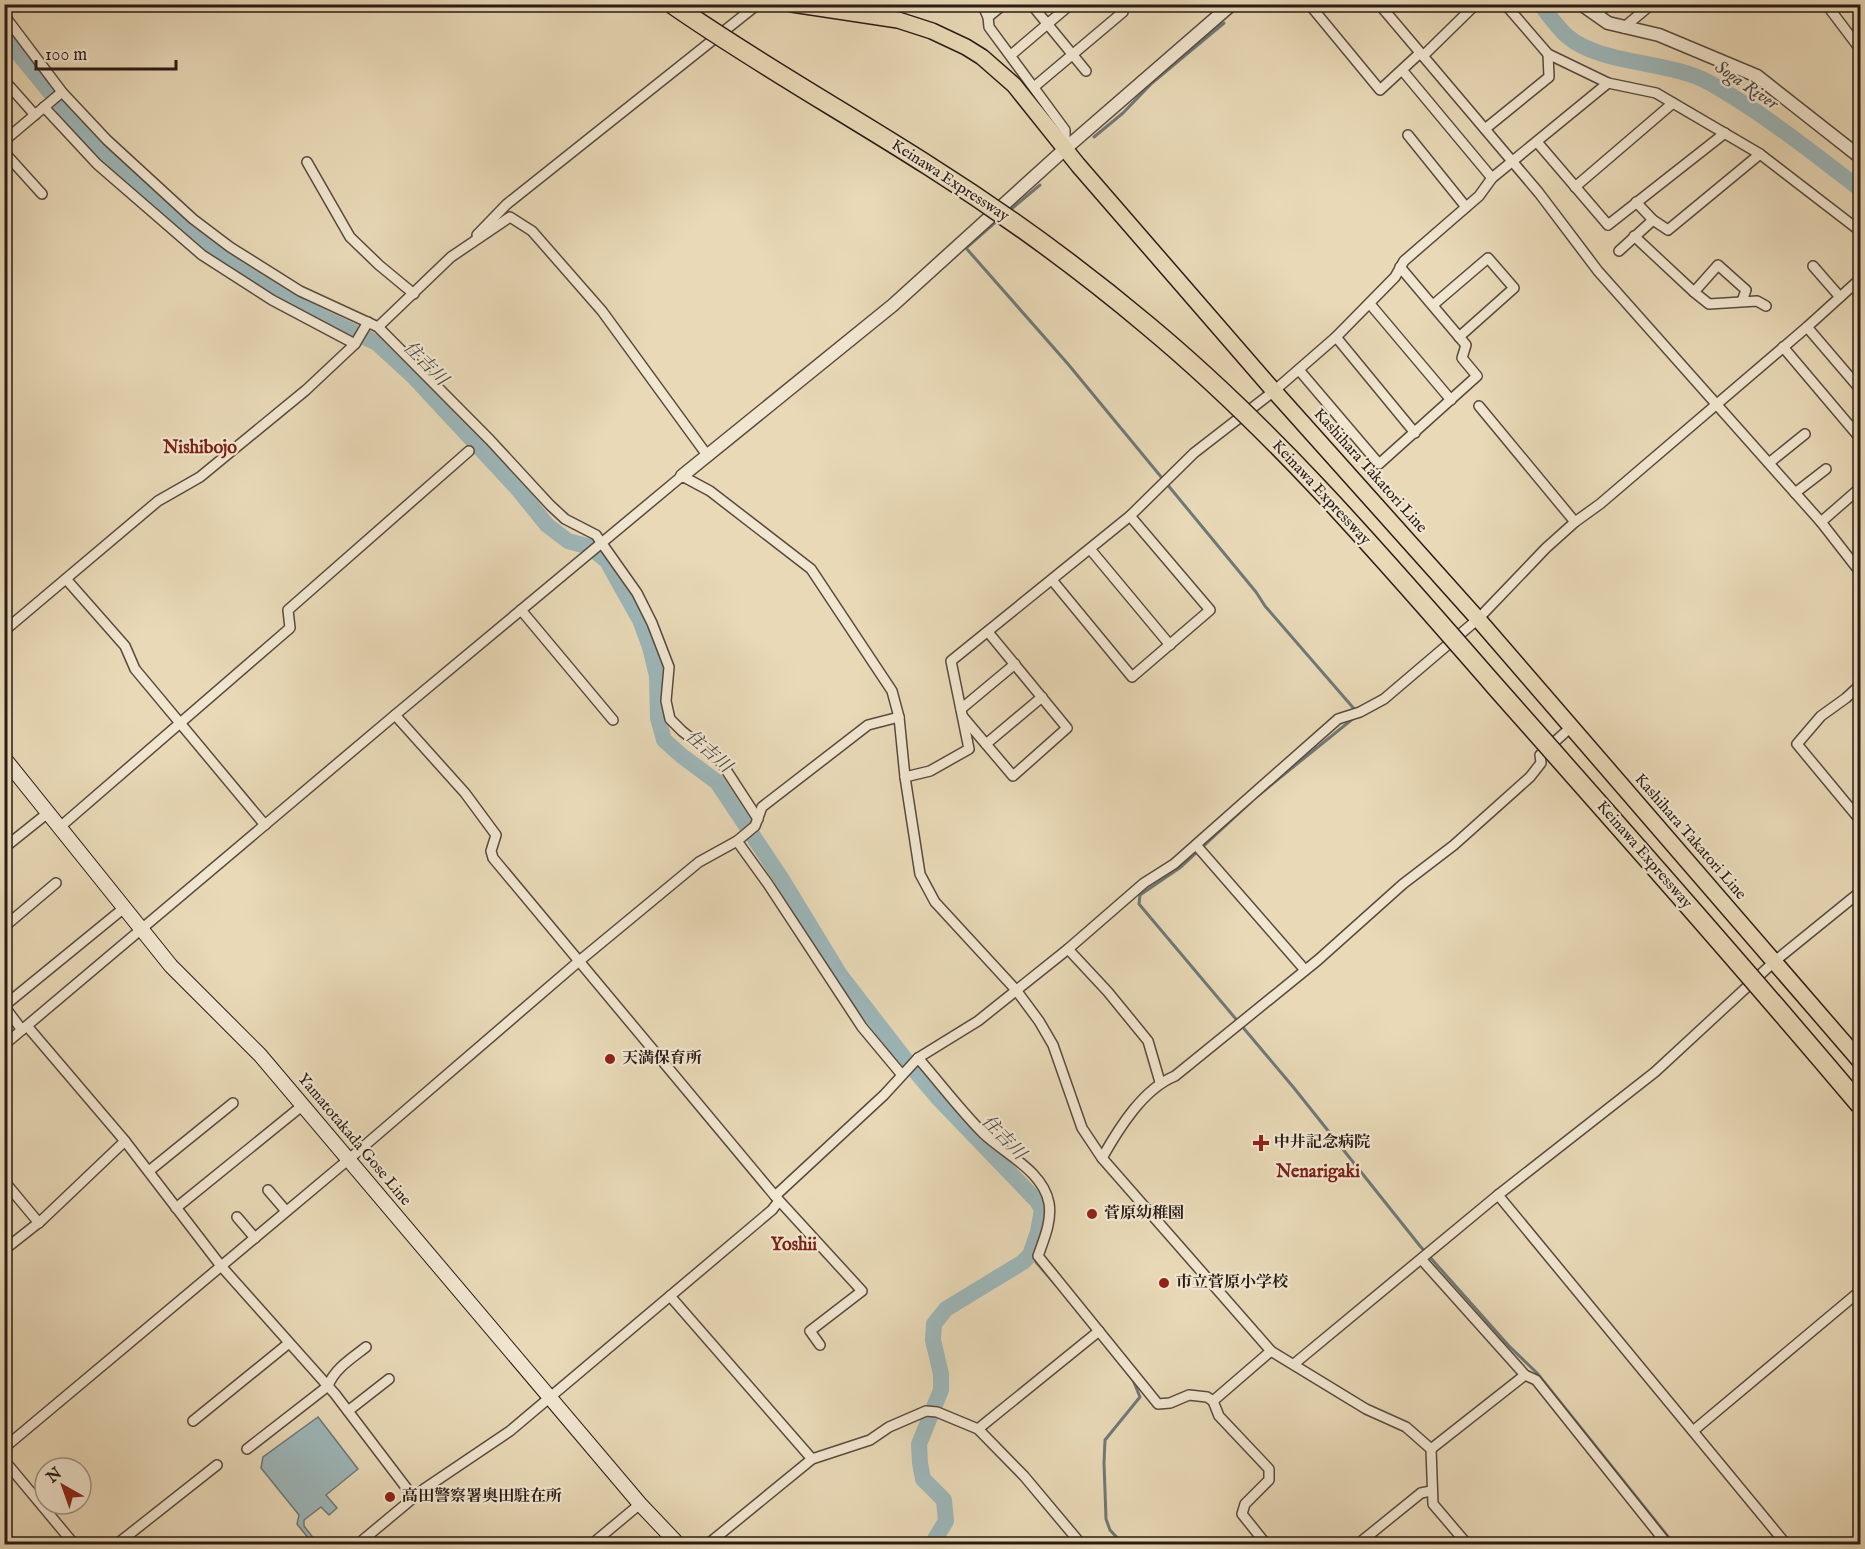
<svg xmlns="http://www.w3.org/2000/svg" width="1865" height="1549" font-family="'IM FELL English','Noto Serif JP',serif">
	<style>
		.water { fill: #9db7ba; stroke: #6f7978; stroke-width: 1.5 }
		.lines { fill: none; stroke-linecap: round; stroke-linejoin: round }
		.stream { stroke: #6f7978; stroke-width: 3 }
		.river { stroke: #9db7ba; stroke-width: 16 }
		.minor-casing { stroke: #594a3e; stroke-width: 12 }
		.tertiary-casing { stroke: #594a3e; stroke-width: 15 }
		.secondary-casing { stroke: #291b16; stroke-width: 16 }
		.primary-casing { stroke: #291b16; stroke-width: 18 }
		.minor { stroke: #f1e6d0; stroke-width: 9 }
		.tertiary { stroke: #f1e6d0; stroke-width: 12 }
		.secondary { stroke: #f1e6d0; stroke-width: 14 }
		.primary { stroke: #e9d9b7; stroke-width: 15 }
		.motorway-bridge-casing { stroke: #291b16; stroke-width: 21; stroke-linecap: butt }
		.motorway-bridge { stroke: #e9d9b7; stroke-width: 18 }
		.poi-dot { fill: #8f2418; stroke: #f1e6d0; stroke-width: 2 }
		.labels { text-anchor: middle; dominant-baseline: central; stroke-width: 4.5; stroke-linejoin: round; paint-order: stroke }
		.street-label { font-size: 16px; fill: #291b16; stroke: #f1e6d0 }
		.poi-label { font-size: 16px; font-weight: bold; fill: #291b16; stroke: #f1e6d0; text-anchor: start }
		.water-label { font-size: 18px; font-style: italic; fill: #4c4a47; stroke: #f1e6d0 }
		.neighbourhood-label { font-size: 18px; font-weight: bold; fill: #7a1f14; stroke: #f1e6d0 }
	</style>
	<rect width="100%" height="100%" fill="#e9d9b7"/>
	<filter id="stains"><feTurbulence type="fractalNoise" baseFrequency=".00333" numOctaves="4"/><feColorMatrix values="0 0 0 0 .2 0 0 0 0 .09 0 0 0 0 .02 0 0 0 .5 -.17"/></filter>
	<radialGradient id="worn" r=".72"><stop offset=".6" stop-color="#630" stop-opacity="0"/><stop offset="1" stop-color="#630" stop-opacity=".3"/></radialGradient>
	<path class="water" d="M318,1417L358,1469L326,1495L337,1508L329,1515L321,1507L304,1520V1526L318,1544H313L297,1524L299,1515L261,1468L263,1457Z"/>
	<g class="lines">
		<g class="stream">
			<path d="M1094,137L1123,113L1152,83L1224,23"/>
			<path d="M1009,211L1040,185"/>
			<path d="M999,219L966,248L1068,364L1256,592L1265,606L1356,711"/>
			<path d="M1255,798L1355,717"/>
			<path d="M1251,802L1181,867L1140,895L1139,904L1294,1088L1420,1246L1509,1346L1537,1373L1674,1544"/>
			<path d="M1030,1255L1055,1284"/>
			<path d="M1123,1544L1110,1530L1106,1519L1104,1463L1105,1440L1140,1397L1133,1380L1126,1371"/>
		</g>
		<g class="river">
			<path d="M1540,4C1549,15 1557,27 1567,36C1600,65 1669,60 1710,83C1763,113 1812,152 1860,189"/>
			<path d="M4,36L49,91L103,153L197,237L244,272L303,308L377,343L413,376L517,488L547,525L568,541L590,547L607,561L640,620L650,647L657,676L658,718L664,740L682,756L717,782L781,878L840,975L905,1059L939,1099L1037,1201L1042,1209L1038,1232L1030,1255L1023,1262L946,1309L934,1324L933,1340L941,1374V1390L919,1444L920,1463L923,1479L944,1500L946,1521L932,1544"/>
		</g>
		<g class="minor-casing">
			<g id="minor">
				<path d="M982,4L988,17L989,27L1065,130V149"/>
				<path d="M1031,4L1086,71"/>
				<path d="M1309,4L1380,90L1420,53"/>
				<path d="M1379,4L1539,193L1598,271L1821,522L1860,572"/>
				<path d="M1505,4L1548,54L1608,83L1656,93L1760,154L1860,231"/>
				<path d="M1826,4L1860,49"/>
				<path d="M4,15L62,92L107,140L193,219L230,247L300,291L378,327L490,440L550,505L565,519L596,535L637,593L652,623L669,667L666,701L670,719L682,731L721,762L758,819"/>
				<path d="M1595,15L1609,4"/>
				<path d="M988,17L1004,4"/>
				<path d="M1623,28L1652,4"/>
				<path d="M1011,55L1071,4"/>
				<path d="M1423,56L1476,4"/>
				<path d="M1402,70L1492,178"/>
				<path d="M4,80L35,115"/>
				<path d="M1034,87L1123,12"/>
				<path d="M44,107L97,164L202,255L272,300L355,344"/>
				<path d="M1485,129L1549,77L1548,54"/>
				<path d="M1408,135L1466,207"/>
				<path d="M4,141L62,92"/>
				<path d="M1537,142L1608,225L1725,133"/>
				<path d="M4,152L42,194"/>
				<path d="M307,162L350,237L379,265L414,294"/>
				<path d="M1575,187L1673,103"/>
				<path d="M1636,202L1653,220L1668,230L1760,154"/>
				<path d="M477,235L507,204L758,4"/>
				<path d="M1634,236L1694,292L1709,304L1757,301L1766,306"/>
				<path d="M1619,251L1653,220"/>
				<path d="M1813,266L1840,297"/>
				<path d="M1694,292L1718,265L1746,290L1742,301"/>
				<path d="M1370,304L1451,400"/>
				<path d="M1433,305L1488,258L1514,288L1459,337"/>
				<path d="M378,327L451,257L510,217L532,231L602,311L707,455"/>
				<path d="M1807,327L1860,389"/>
				<path d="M1336,337L1415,433"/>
				<path d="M1783,347L1860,438"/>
				<path d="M1299,370L1379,464L1477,376L1462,358L1466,345L1400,267"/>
				<path d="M1479,406L1575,522"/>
				<path d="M1769,463L1805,434"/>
				<path d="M1795,493L1826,469"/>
				<path d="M1821,522L1860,488"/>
				<path d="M1090,549L1170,645"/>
				<path d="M66,579L125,646L135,669L265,825"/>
				<path d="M1052,580L1132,677L1210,610L1130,516"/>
				<path d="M521,610L613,720"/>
				<path d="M4,631L158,501L200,477L306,390L355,344L368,322"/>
				<path d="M1860,685L1846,698L1821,716L1797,744L1860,820"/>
				<path d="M961,709L1015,664"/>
				<path d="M395,715L465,793L496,835L491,851L493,858L775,1196L862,1291L810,1331L820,1345"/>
				<path d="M963,717L1013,776L1067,728L988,632"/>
				<path d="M986,744L1042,697"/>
				<path d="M905,777L930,771L969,749L951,661L1130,516L1194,453L1274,391L1336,337L1395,277L1404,261L1479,196L1492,178L1608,83"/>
				<path d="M60,827L290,628L288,610L469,451"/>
				<path d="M737,841L768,884L862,1027L902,1075"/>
				<path d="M1196,845L1305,970"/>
				<path d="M4,848L49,812"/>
				<path d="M4,927L56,883"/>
				<path d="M1068,949L1108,992L1148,1041L1160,1082"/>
				<path d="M4,1006L124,908"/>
				<path d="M4,1006L22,1030"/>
				<path d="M27,1026L125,1141L221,1266L335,1394L414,1498"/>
				<path d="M4,1045L395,715L682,476L710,491L811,569L892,691L899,717L905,777L920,874L935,902L1016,990L1039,1021L1053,1045L1082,1128L1102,1158L1271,1351L1366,1409L1406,1427L1431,1449L1433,1504L1467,1544"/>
				<path d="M918,1058C940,1083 960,1110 984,1134C1005,1154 1043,1171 1049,1203C1052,1221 1044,1239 1038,1256L1158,1404L1170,1403L1189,1395L1207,1397L1213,1401L1219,1416L1269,1469V1480L1245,1504L1242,1514L1266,1544"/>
				<path d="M1102,1158C1119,1128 1143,1089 1175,1076L1318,960L1403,884L1454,845L1530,777L1541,763L1540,755L1570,728"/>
				<path d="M149,1171L233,1103"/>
				<path d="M4,1181L39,1223"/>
				<path d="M268,1190L286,1211"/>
				<path d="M1498,1195L1786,1544"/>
				<path d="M775,1196L884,1095L918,1058L978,1021L1068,949L1144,883L1174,864L1338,719L1360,712L1384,699L1478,619L1546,548L1575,522L1600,504L1807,327L1860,279"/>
				<path d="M176,1208L303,1105"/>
				<path d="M237,1217L255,1238"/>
				<path d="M4,1250L42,1220L125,1141"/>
				<path d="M1422,1260L1525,1375L1536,1380L1667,1544"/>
				<path d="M670,1296L812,1459"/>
				<path d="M1294,1364L1498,1195L1655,1072L1775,961L1860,892"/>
				<path d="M1213,1401L1271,1351"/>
				<path d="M348,1411L389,1379"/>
				<path d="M193,1421L289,1343"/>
				<path d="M978,1429L1099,1331"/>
				<path d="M1693,1431L1860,1291"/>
				<path d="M4,1448L349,1159L578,962L699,862L737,841L755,826L762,807L868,725L899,717"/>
				<path d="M247,1449L328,1386C334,1369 352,1358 366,1347"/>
				<path d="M1431,1449L1525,1375"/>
				<path d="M4,1460L74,1544"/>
				<path d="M117,1544L217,1465"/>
				<path d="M358,1544L424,1489L510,1431L772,1210L779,1201"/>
				<path d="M592,1544L640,1504"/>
				<path d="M708,1544L812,1459L870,1440L889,1427L926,1411L937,1412L978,1429L1024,1476L1081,1544"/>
				<path d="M1358,1544L1421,1493L1431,1491"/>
			</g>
		</g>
		<g class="tertiary-casing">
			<g id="tertiary">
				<path d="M1581,4L1608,23L1659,35L1757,76L1860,157"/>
				<path d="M682,476L893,305L1065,149L1232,4"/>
			</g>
		</g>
		<g class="secondary-casing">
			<path id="secondary" d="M4,758L171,966L260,1055L640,1504L678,1544"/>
		</g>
		<g class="primary-casing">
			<path id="primary" d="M792,4L898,20L932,31L966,47L982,57L1014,85L1078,165L1274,391L1478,619L1860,1061"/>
		</g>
		<use href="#minor" class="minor"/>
		<use href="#tertiary" class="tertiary"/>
		<use href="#secondary" class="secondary"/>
		<use href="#primary" class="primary"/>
		<g class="motorway-bridge-casing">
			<path id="motorway-bridge" d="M672,4C755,62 843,111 929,166C1005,214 1078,267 1147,325C1276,432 1384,559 1494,685C1617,824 1740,963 1860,1105"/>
		</g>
		<use href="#motorway-bridge" class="motorway-bridge"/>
	</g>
	<g class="poi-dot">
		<circle cx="610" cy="1059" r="6"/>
		<path d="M1258 1134h6v6h6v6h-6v6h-6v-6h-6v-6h6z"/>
		<circle cx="1092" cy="1214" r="6"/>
		<circle cx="1164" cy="1283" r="6"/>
		<circle cx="390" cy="1497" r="6"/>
	</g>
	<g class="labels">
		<g class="street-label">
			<text transform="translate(950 181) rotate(33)">Keinawa Expressway</text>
			<text transform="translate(1370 471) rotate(48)">Kashihara Takatori Line</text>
			<text transform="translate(1321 493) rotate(47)">Keinawa Expressway</text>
			<text transform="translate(1690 837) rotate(49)">Kashihara Takatori Line</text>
			<text transform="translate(1644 855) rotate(49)">Keinawa Expressway</text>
			<text transform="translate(354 1140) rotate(50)">Yamatotakada Gose Line</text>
		</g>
		<g class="poi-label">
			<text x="622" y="1059">天満保育所</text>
			<text x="1274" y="1143">中井記念病院</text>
			<text x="1104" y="1214">菅原幼稚園</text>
			<text x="1176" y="1283">市立菅原小学校</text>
			<text x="402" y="1497">高田警察署奥田駐在所</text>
		</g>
		<g class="water-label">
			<text transform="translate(1746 86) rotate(34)">Soga River</text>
			<text transform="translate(425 364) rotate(45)">住吉川</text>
			<text transform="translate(708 752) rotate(41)">住吉川</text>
			<text transform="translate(1003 1138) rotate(46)">住吉川</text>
		</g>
		<g class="neighbourhood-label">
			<text x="200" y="448">Nishibojo</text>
			<text x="1318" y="1172">Nenarigaki</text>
			<text x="794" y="1245">Yoshii</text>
		</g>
	</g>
	<rect width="1865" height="1549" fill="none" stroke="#e9d9b7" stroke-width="24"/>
	<rect x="6" y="6" width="1853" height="1537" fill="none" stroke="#291b16" stroke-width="3"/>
	<rect x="12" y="12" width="1841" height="1525" fill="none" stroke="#291b16" stroke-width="1.5"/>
	<g transform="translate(63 1486) rotate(320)"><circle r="28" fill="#f1e6d0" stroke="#a19586" stroke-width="1.5"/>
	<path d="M0-4.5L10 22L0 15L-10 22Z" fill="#8f2418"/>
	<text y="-9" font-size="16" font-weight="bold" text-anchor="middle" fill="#291b16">N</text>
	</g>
	<path d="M36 60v9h140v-9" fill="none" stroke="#291b16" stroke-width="3"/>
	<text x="45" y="60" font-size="18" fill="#291b16" stroke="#f1e6d0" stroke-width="4.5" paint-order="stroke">100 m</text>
	<rect width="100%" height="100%" filter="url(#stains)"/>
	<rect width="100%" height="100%" fill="url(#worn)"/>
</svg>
